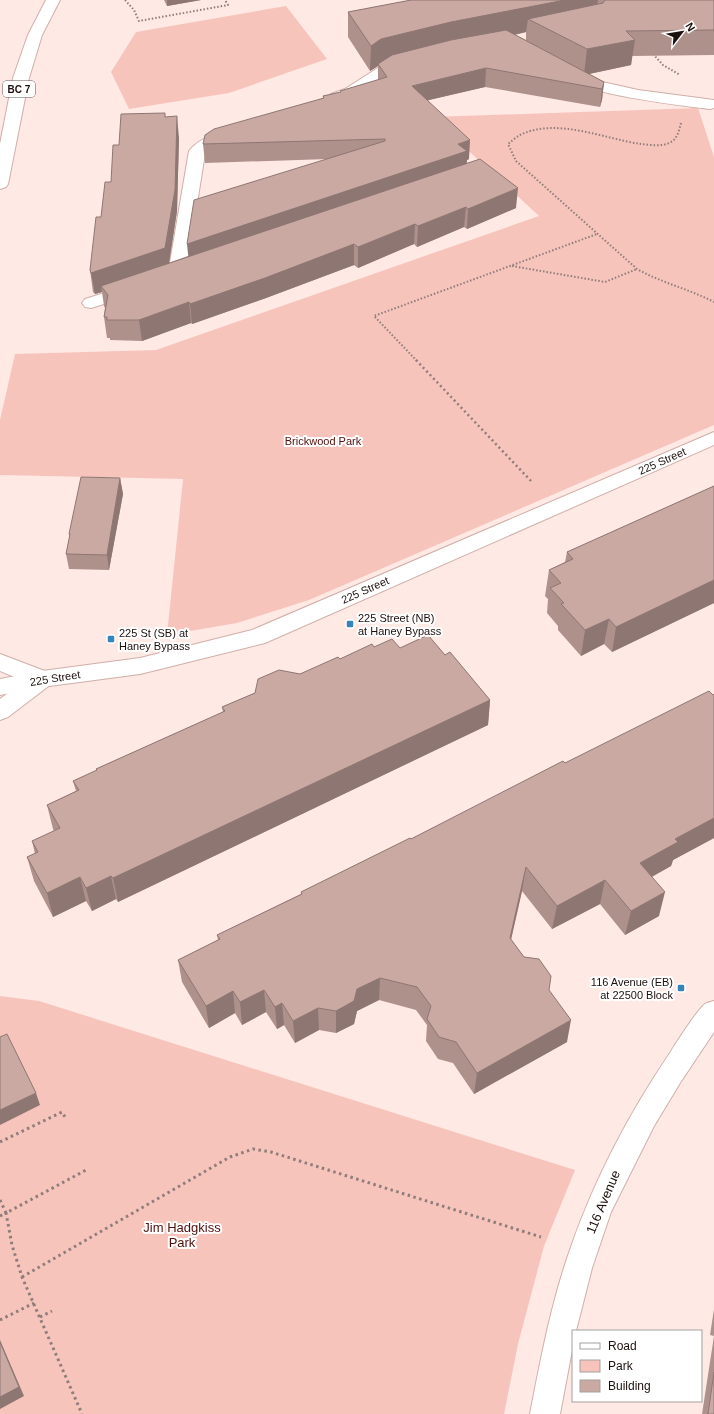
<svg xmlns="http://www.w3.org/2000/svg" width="714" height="1414" font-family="Helvetica,sans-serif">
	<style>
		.green { fill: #f7c4bc }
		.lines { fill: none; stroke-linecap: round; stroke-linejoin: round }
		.minor-casing { stroke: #d0aea8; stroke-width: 2 }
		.highway-casing { stroke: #d0aea8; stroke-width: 2 }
		.path-far2 { stroke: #8e7d7a; stroke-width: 2; stroke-dasharray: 1.5 2; stroke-linecap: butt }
		.path-far1 { stroke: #8e7d7a; stroke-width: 2.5; stroke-dasharray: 2 3; stroke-linecap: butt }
		.path { stroke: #8e7d7a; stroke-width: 3; stroke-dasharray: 2.5 3.5; stroke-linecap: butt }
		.minor { fill: #fff; fill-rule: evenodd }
		.highway { fill: #fff; fill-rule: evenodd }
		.wall { fill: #af918c; fill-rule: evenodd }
		.shaded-wall { fill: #8e7672 }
		.building { fill: #cba9a3; stroke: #8e7672 }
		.poi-dot { fill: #3586b7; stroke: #fff; stroke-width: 1.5 }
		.labels { text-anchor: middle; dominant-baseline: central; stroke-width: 4; stroke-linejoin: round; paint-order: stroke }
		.shield { fill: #fff; stroke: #605856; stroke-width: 1 }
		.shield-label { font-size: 10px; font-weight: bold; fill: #1c100e }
		.park-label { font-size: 11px; fill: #520f0a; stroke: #fff }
		.street-label { font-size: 11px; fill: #1c100e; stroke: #fff }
		.poi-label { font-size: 11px; fill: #1c100e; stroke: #fff; text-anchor: start }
		.near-street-label { font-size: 13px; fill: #1c100e; stroke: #fff }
		.near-park-label { font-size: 13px; fill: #520f0a; stroke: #fff }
	</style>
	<rect width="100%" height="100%" fill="#ffe9e5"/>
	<g class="green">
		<path d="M286,6L327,59L229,93L129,109L111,72L136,32Z"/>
		<path d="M698,108L714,157V425L309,600L237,623L167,635L183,479L0,475V420L15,354L156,350L539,216L432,117Z"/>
		<path d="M0,996L39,1001L575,1170L544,1246L518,1344L504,1414H0Z"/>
	</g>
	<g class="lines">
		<g class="minor-casing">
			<g id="minor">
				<path d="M405,60L410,61L412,64L410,67C404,69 398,70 392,72C373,80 353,106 331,100L328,97L331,94L345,89L381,66Z"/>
				<path d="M575,72L589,79L638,90L714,100V108L710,109C685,106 580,94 567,77L570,74Z"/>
				<path d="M230,129L236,131L238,134L236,137L221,142L205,153L186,274L183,278L177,279L171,278L168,274L189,151C198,139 216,133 230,129Z"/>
				<path d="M130,285L136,286L139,290L136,294L91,308L85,307L82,303L85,299Z"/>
				<path d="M714,432V445L265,643L140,674L42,687L0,695V679L42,671L140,658L252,630Z"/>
				<path d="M714,1001V1032L680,1083L654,1126L611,1212L592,1268L576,1331H573V1345L560,1414H530C541,1357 552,1299 572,1244C596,1176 630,1112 670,1053C676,1043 698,1009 705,1004C708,1002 711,1002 714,1001Z"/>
			</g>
		</g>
		<g class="highway-casing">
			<g id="highway">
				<path d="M46,0H60L42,35L29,78L8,184L6,187L0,189V144L13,78L28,35Z"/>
				<path d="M0,654L50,673L53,679L50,685L8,717L0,720V699L24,681L0,671Z"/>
			</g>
		</g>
		<g class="path-far2">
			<path d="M125,0L134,10L139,21L228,5L225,0"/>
			<path d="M653,54L663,65L680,75"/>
			<path d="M681,123C679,130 678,138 671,142C663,147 651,145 641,144C605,139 556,117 520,135C516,137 512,141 508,144L516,161L637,269C662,283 689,289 714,302"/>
			<path d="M512,266L605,282L637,269"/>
			<path d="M417,361L374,316L597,234"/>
		</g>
		<path class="path-far1" d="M416,360L531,481"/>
		<g class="path">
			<path d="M0,1142L62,1112L65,1117"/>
			<path d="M0,1200L6,1213L88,1169"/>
			<path d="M0,1216L6,1213L12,1245L22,1277L82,1414"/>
			<path d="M22,1277L230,1157L253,1149L271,1152L541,1237"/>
			<path d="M40,1317L52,1311"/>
			<path d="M0,1320L34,1303"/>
		</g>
		<use href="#minor" class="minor"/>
		<use href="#highway" class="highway"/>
	</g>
	<g class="wall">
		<path d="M164,0H201L167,6Z"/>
		<path d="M411,0H714V55L632,56L631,65L589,74L604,82L602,100L600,107L485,87L428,100L469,159L467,160V163L516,208L467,229L464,227L417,247L414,244L358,268L354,265L266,298L192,324L191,323L142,341L110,340V338H107L104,317L105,308L104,306L102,292L95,294L93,292L90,270L101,217L111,182L119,145L165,117L179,138L177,211L169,263L188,256L328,159L205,163L203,144L323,98V96L340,92V91L378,80V66L370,71L348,37V12ZM526,32V40L515,35Z"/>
		<path d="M120,478L123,494L109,570L69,569L66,554L70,537L69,534Z"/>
		<path d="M714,486V603L612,652L604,644L581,656L558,630V626L547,613L548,599L545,596L549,570L565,562L567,552Z"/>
		<path d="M374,647L400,648L445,655L490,700L488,725L118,902L116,899L92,911L86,901L53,917L34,881L27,857L35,854L32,841L54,831L53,829L47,805L76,791L73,781L96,771V769L223,712L222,707L300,674L340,659Z"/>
		<path d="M714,694V838L673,860L671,866L652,877L659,916L625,935L600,904L552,929L522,891L511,940L549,990L567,1042L474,1094L453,1063L438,1059L426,1041L427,1025L416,1010L379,1000L357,1011L354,1024L336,1033L319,1030L295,1043L284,1025L277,1029L266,1012L242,1025L235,1013L209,1028L182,982L178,960L218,940L217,935L301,894V892L411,839L565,763Z"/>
		<path d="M714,1309V1414H702L714,1336L710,1335Z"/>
	</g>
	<g class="shaded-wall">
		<path d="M167,0H201L167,6Z"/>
		<path d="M565,0H598L595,19H528L526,32L450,48L378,64V66L370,71L371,46L381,39L451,22Z"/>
		<path d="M635,40L631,65L584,75L587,49Z"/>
		<path d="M486,68L485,87L412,104V86Z"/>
		<path d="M604,82L602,100L600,107L602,89Z"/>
		<path d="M177,116L179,138L177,211L168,270L101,286L102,292L95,294L91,273Z"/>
		<path d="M470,140L469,159L467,160L466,170L189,263L187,244Z"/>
		<path d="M518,188L516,208L467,229L468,209Z"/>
		<path d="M466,207L464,227L417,247L418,226Z"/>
		<path d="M415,224L414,244L358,268V247Z"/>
		<path d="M354,244V265L266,298L192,324L190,304Z"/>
		<path d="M189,302L191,323L142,341L139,320Z"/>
		<path d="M120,478L123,494L109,570L107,555Z"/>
		<path d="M714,580V603L612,652L616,627Z"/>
		<path d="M609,619L604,644L581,656L585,630Z"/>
		<path d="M490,700L488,725L118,902L113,878Z"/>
		<path d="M714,818V838L673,860L671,866L634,886L640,863L675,839Z"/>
		<path d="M526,867L522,891L506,961L510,938Z"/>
		<path d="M111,876L116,899L92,911L86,888Z"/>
		<path d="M80,877L86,901L53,917L47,893Z"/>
		<path d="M605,880L600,904L552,929L557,906Z"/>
		<path d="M665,892L659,916L625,935L631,911Z"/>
		<path d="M380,978L379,1000L357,1011L354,1024L336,1033V1011L357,989Z"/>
		<path d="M264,990L266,1012L242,1025L240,1002Z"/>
		<path d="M233,991L235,1013L209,1028L206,1006Z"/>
		<path d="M282,1003L284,1025L277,1029L275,1007Z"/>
		<path d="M318,1008L319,1030L295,1043L293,1021Z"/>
		<path d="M571,1020L567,1042L474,1094L477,1073Z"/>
		<path d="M36,1093L40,1105L0,1125V1110Z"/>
		<path d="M0,1340L24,1396L0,1409Z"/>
	</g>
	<g class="building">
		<path d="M411,0H565L451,22L381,39L371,46L348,12Z"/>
		<path d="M605,0H714V30L626,31L635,40L587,49L528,19L603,3Z"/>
		<path d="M506,30L604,82L602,89L486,68L412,86L470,140L458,144L467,151L187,244L194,200L385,141V139L203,144L205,135L214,129L324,98L323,96L341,92L340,91L387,77L378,64L392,55L451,40Z"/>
		<path d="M165,113V117L177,116L175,190L165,248L91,273L90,270L96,217H101L105,182H111L113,145H119L121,114Z"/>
		<path d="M480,159L518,188L468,209L466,207L418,226L415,224L358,247L354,244L265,278L190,304L189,302L139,320H107V317H104L108,295L101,286Z"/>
		<path d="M81,477L120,478L107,555L66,554L70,534H69Z"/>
		<path d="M714,486V580L616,627L609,619L585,630L561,604L564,603L550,588L561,583L549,570L573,559L567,552Z"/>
		<path d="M428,635L445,655L450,652L490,700L113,878L111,876L86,888L80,877L47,893L27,857L38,852L32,841L60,828L47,805L79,790L73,781L97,770L96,769L225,711L222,707L255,693L258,679L279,670L300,674L338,657L340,659L372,644L374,647L392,639L400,648Z"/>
		<path d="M709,691L713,695L714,694V818L675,839L678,842L640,863L665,892L631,911L605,880L557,906L526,867L510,938L524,957L539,959L551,976L549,990L571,1020L477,1073L456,1042L439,1037L427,1019L431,1006L417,987L380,978L357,989L354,1001L336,1011L318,1008L293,1021L282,1003L275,1007L264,990L240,1002L233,991L206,1006L178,960L220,939L217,935L302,894L301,892L410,838L411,839L563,761L565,763Z"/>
		<path d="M7,1034L36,1093L0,1110V1037Z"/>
		<path d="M0,1342L19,1387L0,1397Z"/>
		<path d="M714,1372V1414H708Z"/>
	</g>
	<g class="poi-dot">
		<rect x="346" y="620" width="8" height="8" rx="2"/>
		<rect x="107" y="635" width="8" height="8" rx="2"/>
		<rect x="677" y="984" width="8" height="8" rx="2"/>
	</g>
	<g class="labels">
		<rect class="shield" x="3" y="81" width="32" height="16" rx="3"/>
		<g class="shield-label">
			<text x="19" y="89">BC 7</text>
		</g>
		<g class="park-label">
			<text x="323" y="441">Brickwood Park</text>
		</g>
		<g class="street-label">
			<text transform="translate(662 461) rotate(-24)">225 Street</text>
			<text transform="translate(365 590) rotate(-24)">225 Street</text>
			<text transform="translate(55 678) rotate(-9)">225 Street</text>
		</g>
		<g class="poi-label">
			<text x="358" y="618">225 Street (NB)<tspan x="358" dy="13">at Haney Bypass</tspan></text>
			<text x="119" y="633">225 St (SB) at<tspan x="119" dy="13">Haney Bypass</tspan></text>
			<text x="673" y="982" text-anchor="end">116 Avenue (EB)<tspan x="673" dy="13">at 22500 Block</tspan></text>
		</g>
		<g class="near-street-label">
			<text transform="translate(603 1202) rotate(-67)">116 Avenue</text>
		</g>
		<g class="near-park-label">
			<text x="182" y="1227">Jim Hadgkiss<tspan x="182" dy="15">Park</tspan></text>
		</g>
	</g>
	<rect x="572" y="1330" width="130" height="72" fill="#ffffff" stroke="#a49f9f"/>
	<rect x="580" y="1343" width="20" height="6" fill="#ffffff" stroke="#a49f9f"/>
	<text x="608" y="1350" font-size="12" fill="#1c100e">Road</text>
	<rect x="580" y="1360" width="20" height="12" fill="#f7c4bc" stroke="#a49f9f"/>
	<text x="608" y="1370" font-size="12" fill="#1c100e">Park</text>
	<rect x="580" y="1380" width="20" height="12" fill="#cba9a3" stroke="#a49f9f"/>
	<text x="608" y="1390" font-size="12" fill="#1c100e">Building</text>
	<g transform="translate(682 32) rotate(59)" stroke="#ffffff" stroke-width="3" paint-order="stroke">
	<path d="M0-3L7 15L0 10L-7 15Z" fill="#1c100e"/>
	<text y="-6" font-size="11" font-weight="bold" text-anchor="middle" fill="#1c100e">N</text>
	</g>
</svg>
